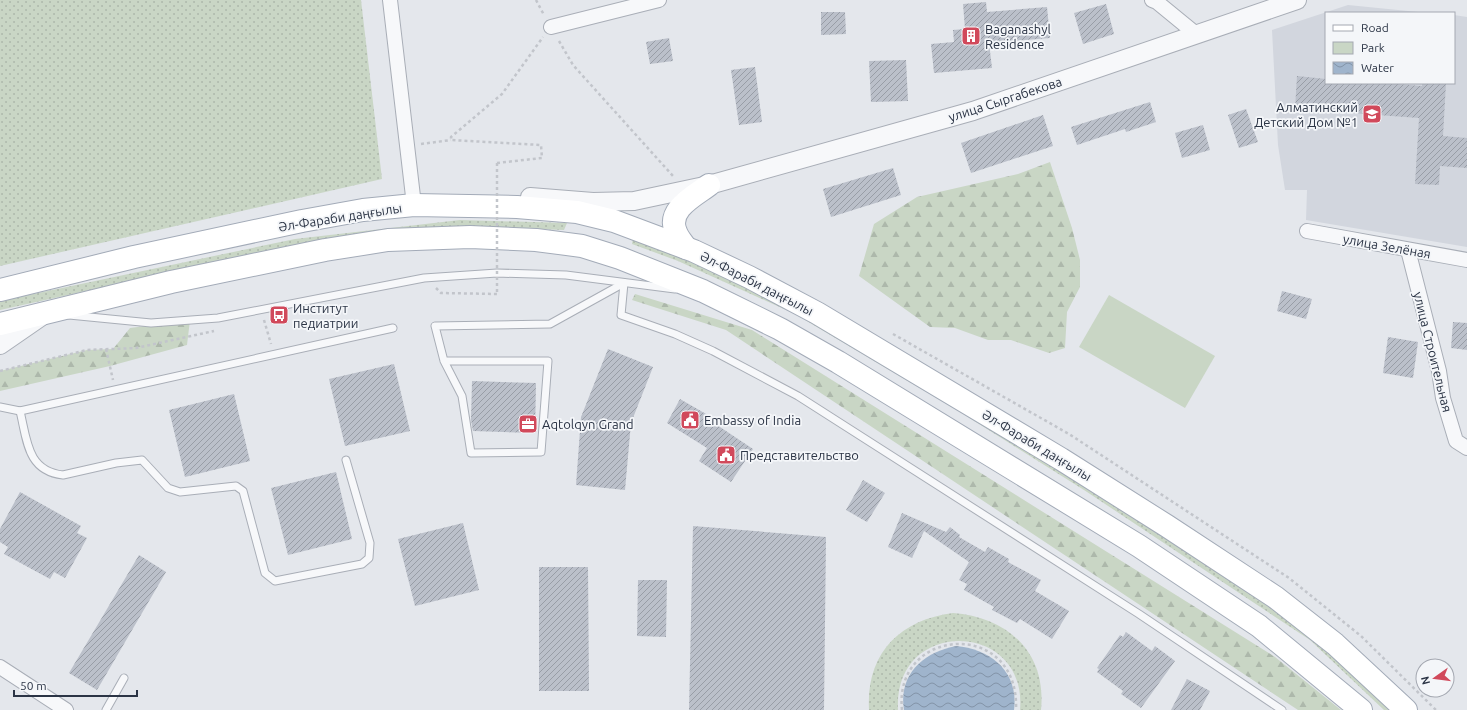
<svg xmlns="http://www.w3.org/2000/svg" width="1467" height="710" font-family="Ubuntu,sans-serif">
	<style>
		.built { fill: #d2d6de }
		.grass { fill: url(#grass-dots) }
		.forest { fill: url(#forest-firs) }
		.park { fill: #c9d6c5 }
		.water { fill: url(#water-waves) }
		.building { fill: url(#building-hatch) }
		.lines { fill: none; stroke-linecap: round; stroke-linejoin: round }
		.service-casing { stroke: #a9aeb7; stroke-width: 9 }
		.minor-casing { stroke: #a9aeb7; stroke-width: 16 }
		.tertiary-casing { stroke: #a9aeb7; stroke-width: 20 }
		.primary-casing { stroke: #a3abb8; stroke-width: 24 }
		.path { stroke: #c2c5cb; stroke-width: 2.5; stroke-dasharray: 3 3; stroke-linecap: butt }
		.service { stroke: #f7f8fa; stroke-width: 7 }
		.minor { stroke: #f7f8fa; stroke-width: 14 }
		.tertiary { stroke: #f7f8fa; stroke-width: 18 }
		.primary { stroke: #fff; stroke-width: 22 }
		.path-bridge { stroke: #c2c5cb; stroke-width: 2.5; stroke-dasharray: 3 3; stroke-linecap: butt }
		.labels { text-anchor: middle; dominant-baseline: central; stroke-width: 3.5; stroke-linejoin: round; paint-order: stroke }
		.poi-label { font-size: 13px; fill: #2b3445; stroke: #f4f6f9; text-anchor: start }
		.street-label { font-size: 13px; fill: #2b3445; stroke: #f4f6f9 }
	</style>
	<defs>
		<pattern id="grass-dots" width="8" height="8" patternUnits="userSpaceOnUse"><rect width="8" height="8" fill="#c9d6c5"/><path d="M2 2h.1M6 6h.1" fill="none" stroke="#adb8ab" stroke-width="1.8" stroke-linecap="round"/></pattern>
		<pattern id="forest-firs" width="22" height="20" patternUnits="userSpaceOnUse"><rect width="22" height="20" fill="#c9d6c5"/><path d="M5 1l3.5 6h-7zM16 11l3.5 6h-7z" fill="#adb8ab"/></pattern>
		<pattern id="water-waves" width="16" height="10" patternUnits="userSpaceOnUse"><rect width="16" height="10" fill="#9fb4cc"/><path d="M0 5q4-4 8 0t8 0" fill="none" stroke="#8293a7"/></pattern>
		<pattern id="building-hatch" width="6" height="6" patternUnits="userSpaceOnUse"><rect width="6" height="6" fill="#bbc0ca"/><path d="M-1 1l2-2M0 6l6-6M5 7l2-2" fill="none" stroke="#989da6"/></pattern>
	</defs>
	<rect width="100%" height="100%" fill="#e4e7ec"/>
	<path class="built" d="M1348,5L1428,13H1326V83H1454V15L1467,17V247L1306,220L1307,190H1285L1278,145L1272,30Z"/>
	<g class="grass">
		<path d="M0,0H361L382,179L0,266Z"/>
		<path d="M460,220L567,223L564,230L458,226L299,244L0,310V301L295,239Z"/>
		<path d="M633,238L681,257L799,308L1089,484L1314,633L1396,710H1384L1310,640L1084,490L960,412L795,314L678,261L632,244Z"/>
		<path d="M953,613C1007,617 1047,652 1041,710H1020C1028,620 893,616 898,710H869C866,654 899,620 953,613Z"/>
	</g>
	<g class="forest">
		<path d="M1050,162L1072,228L1080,260V287L1067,312L1065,348L1049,353L1011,340H988L955,328L930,327L859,276L874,224L917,197L1018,174Z"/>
		<path d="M635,294L752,330L1275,657L1341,710H1298L726,330L632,300Z"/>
		<path d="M190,320L187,345L110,366L0,391V371L87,350L113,349L130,328Z"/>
	</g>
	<path class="park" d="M1109,295L1215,356L1185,408L1079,347Z"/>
	<path class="water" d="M956,646C991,649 1019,672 1014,710H904C898,674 924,652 956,646Z"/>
	<g class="building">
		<path d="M986,2L987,12L1047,7L1050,38L989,43L992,68L934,73L931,44L954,42L953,30L965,29L963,4Z"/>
		<path d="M1106,4L1114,34L1083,44L1074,13Z"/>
		<path d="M821,12H845L846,34L821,35Z"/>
		<path d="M669,38L673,61L650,64L646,42Z"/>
		<path d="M906,60L908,101L871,102L869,61Z"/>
		<path d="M755,67L762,122L739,125L731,70Z"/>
		<path d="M1297,76L1326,79V83H1386L1422,86V83H1446L1443,136L1467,138V168L1440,166L1439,185L1415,184L1419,118L1295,109Z"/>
		<path d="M1150,102L1156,122L1126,132L1125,129L1077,145L1071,127Z"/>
		<path d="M1246,109L1258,142L1239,148L1228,115Z"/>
		<path d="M1043,115L1053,146L971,173L961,143Z"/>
		<path d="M1203,125L1210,150L1182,158L1175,133Z"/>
		<path d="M893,168L901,195L831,217L823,189Z"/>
		<path d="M1282,291L1312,299L1306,319L1277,311Z"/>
		<path d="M1453,322L1467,323V350L1451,348Z"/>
		<path d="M1388,337L1418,342L1413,378L1383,373Z"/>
		<path d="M608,349L653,367L631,423L625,490L576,485L581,417Z"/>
		<path d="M394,364L410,431L345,446L329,379Z"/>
		<path d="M472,381L536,383L535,433L473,431L471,420Z"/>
		<path d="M234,394L250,461L185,477L169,410Z"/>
		<path d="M680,399L713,418L711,421L753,449L731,482L699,461L707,448L667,423Z"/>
		<path d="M336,472L352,539L288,555L271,488Z"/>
		<path d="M863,480L885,493L867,522L846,510Z"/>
		<path d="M20,492L81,526L77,533L87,538L65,578L54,572L50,579L4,554L8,547L0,542V529Z"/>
		<path d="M902,513L946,532L950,527L960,535L959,537L985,552L988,547L1009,559L1008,562L1041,580L1035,591L1069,611L1052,639L1020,619L1017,623L992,610L994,607L964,590L967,584L959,580L969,562L924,531L912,558L888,547Z"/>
		<path d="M463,523L479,590L415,606L398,539Z"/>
		<path d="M693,526L826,537L824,710H689Z"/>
		<path d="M139,555L166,572L97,690L69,673Z"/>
		<path d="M539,567H588L589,691H539Z"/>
		<path d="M638,580H667L666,637L637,636Z"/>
		<path d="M1126,632L1152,651L1155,646L1175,661L1141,708L1121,694L1123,691L1097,672L1099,669L1097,668L1120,635L1123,637Z"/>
		<path d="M1187,679L1210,691L1200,710H1171Z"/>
	</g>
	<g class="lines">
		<g class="service-casing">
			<g id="service">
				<path d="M624,283L621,315L675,334L713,351L798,396L1139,614L1282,710"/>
				<path d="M69,315L151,323L218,318L424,278L497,273L566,275L675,289"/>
				<path d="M444,361L462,396L471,453L541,452L548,361H444L435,326L550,324L624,283"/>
				<path d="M0,407L20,411L393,328"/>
				<path d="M20,411C27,440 27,471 63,475L116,463L142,460L168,488L180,492L236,486L243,491L265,573L275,581L362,564L369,558L370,543L346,460"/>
				<path d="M106,710L124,678"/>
			</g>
		</g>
		<g class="minor-casing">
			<g id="minor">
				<path d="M390,0L414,205"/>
				<path d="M1152,0L1157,2L1196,34"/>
				<path d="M551,27L659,0"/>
				<path d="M1307,231L1467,260"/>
				<path d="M1408,250L1439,371L1443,398L1456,441L1467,448"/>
				<path d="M0,667L66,710"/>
			</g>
		</g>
		<g class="tertiary-casing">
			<g id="tertiary">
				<path d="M530,197L593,202L634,201L709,185L973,111L1297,0"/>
				<path d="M0,345L42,316"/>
			</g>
		</g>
		<g class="primary-casing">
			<g id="primary">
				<path d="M686,248C683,243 678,238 676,232C666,210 694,196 709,185"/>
				<path d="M0,290L134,257L302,221L363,210L414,205L517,207L577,212L614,221L694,251L749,277L817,313L1061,459L1167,526L1275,597L1335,644L1406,710"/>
				<path d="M0,324L171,282L325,250L388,240L470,237L536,240L582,246L620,258L703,291L780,329L838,362L1139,546L1259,626L1361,710"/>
			</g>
		</g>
		<g class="path">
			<path d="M536,0L544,15"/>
			<path d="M559,41L573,65L673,176"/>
			<path d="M421,144L451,140"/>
			<path d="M497,163L542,158L541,145L451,140V137L502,94L543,37"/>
			<path d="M436,288L441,293L497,294"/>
			<path d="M264,320L271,344"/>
			<path d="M893,334L1069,434L1289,578L1361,636L1436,710"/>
			<path d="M106,349L113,380"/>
			<path d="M0,371L87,350L136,348L214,331"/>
			<path d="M902,710C893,626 1020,618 1016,710"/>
		</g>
		<use href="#service" class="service"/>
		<use href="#minor" class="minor"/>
		<use href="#tertiary" class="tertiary"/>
		<use href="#primary" class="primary"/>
		<path class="path-bridge" d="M497,163V294"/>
	</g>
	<defs>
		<g id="building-square" transform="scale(1)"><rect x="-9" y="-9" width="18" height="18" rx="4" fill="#d1495b" stroke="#f4f6f9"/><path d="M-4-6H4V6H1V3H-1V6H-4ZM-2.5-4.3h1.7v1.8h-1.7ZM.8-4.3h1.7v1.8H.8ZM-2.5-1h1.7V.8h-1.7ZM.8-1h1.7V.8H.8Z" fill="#fff"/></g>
		<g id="school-square" transform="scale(1)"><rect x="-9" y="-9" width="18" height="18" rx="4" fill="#d1495b" stroke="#f4f6f9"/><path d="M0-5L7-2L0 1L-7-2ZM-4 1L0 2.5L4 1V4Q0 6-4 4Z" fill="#fff"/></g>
		<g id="bus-square" transform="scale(1)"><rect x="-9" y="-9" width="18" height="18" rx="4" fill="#d1495b" stroke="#f4f6f9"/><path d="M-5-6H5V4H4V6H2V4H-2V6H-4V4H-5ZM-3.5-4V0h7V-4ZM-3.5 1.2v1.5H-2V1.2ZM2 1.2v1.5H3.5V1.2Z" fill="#fff"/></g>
		<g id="civic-square" transform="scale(1)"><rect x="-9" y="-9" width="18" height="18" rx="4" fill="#d1495b" stroke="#f4f6f9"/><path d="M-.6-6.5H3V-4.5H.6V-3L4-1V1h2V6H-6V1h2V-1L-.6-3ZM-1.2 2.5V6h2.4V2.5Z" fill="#fff"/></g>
		<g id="office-square" transform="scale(1)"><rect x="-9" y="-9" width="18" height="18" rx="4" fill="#d1495b" stroke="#f4f6f9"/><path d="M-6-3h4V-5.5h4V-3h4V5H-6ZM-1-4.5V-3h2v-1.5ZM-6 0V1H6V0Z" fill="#fff"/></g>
	</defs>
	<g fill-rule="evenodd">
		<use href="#building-square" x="971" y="36"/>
		<use href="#school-square" x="1372" y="114"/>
		<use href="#bus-square" x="279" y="315"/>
		<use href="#civic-square" x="690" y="420"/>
		<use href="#office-square" x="528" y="424"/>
		<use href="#civic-square" x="726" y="455"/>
	</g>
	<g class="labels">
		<g class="poi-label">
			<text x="985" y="29">Baganashyl<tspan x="985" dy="15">Residence</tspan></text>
			<text x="1358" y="107" text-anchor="end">Алматинский<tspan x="1358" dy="15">Детский Дом №1</tspan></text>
			<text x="293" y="308">Институт<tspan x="293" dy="15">педиатрии</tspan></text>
			<text x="704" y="420">Embassy of India</text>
			<text x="542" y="424">Aqtolqyn Grand</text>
			<text x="740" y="455">Представительство</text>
		</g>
		<g class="street-label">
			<text transform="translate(1005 99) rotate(-18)">улица Сыргабекова</text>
			<text transform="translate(340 217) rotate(-9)">Әл-Фараби даңғылы</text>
			<text transform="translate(1387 246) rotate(10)">улица Зелёная</text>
			<text transform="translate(757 283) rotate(27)">Әл-Фараби даңғылы</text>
			<text transform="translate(1433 352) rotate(76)">улица Строительная</text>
			<text transform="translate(1037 445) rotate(31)">Әл-Фараби даңғылы</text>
		</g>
	</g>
	<rect x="1325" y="12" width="130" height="72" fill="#f4f6f9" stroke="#a4a8b1"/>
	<rect x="1333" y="25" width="20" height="6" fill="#ffffff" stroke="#a4a8b1"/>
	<text x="1361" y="32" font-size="12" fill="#2b3445">Road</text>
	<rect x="1333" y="42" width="20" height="12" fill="#c9d6c5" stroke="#a4a8b1"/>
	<text x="1361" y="52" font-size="12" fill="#2b3445">Park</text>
	<rect x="1333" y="62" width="20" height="12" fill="url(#water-waves)" stroke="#a4a8b1"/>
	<text x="1361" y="72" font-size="12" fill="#2b3445">Water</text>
	<g transform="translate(1435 678) rotate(256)"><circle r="19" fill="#f4f6f9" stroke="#a4a8b1"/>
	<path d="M0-3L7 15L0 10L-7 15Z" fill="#d1495b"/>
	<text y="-6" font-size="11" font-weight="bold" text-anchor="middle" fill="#2b3445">N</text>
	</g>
	<path d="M14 690v6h123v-6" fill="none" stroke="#2b3445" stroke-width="2"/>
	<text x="20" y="690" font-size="12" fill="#2b3445" stroke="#f4f6f9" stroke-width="3" paint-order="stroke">50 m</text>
</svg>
